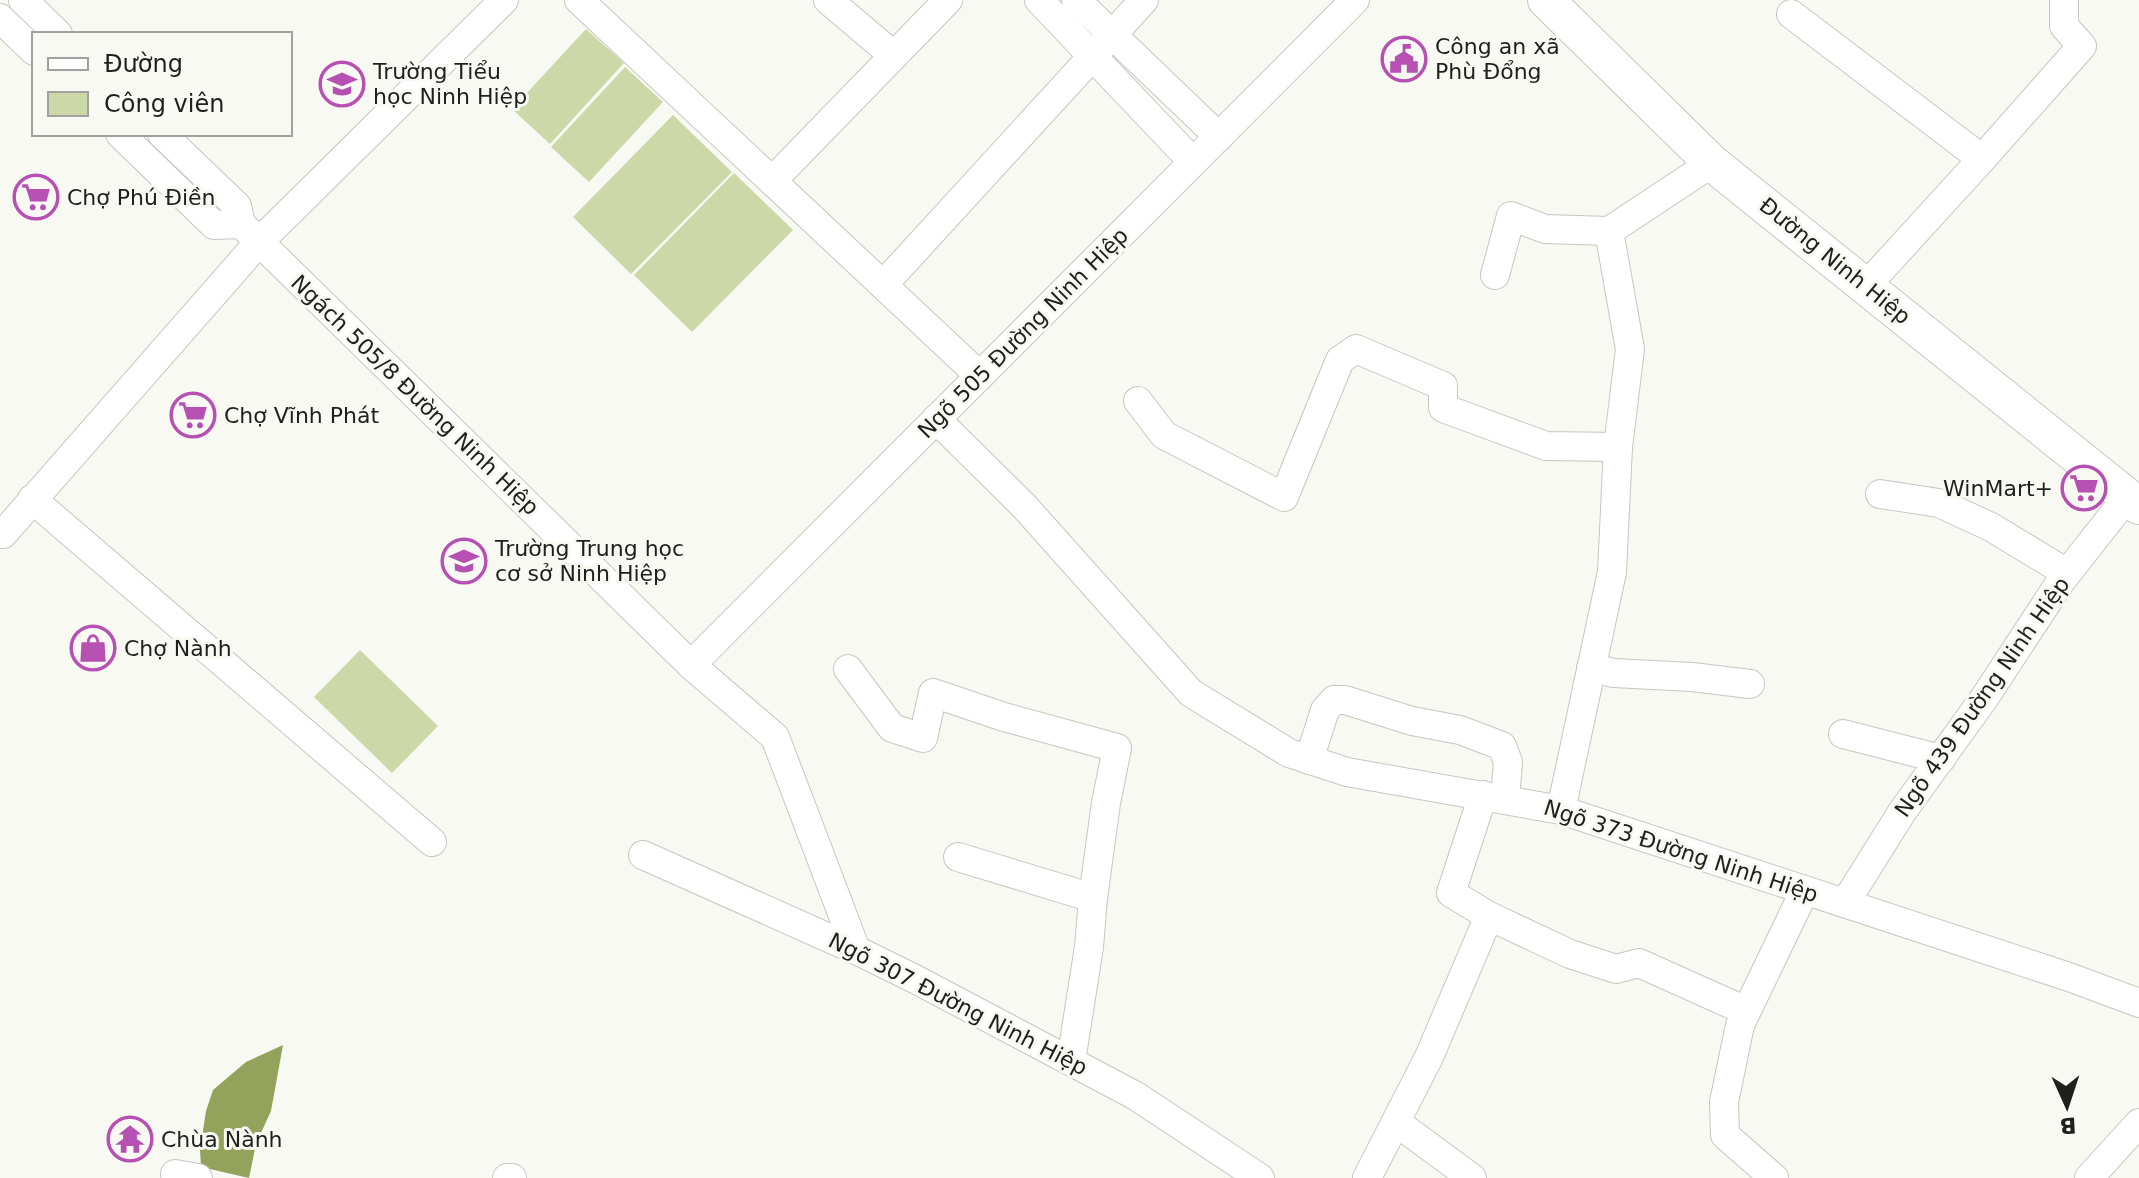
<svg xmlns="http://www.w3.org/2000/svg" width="2139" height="1178" font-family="'DejaVu Sans',sans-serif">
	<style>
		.green { fill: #ccd8a7 }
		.water { fill: #93a35c }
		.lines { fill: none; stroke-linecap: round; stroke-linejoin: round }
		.minor-casing { stroke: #c5c7c0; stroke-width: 30 }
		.major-casing { stroke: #c5c7c0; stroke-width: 38 }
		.minor { stroke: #fff; stroke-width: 28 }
		.major { stroke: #fff; stroke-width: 36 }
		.labels { text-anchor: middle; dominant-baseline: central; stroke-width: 6; stroke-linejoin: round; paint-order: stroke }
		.poi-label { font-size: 22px; fill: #1f201d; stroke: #f7f9f2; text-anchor: start }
		.street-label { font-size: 22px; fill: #1f201d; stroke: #f7f9f2 }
	</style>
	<rect width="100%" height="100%" fill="#f7f9f2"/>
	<g class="green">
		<path d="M586,29L624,63L550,144L512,109Z"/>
		<path d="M625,67L663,102L589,182L551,147Z"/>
		<path d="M673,115L732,172L631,274L573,217Z"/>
		<path d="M734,173L793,230L692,332L634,275Z"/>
		<path d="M360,650L438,726L392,773L314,697Z"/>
	</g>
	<path class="water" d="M283,1045L271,1111L256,1144L249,1178L201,1167L200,1150L206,1111L213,1090L246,1062Z"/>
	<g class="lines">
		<g class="minor-casing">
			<g id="minor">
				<path d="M23,0L58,34"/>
				<path d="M579,0L980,376"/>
				<path d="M828,0L893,55"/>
				<path d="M1039,0L1193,162"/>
				<path d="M1076,0L1219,137"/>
				<path d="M1791,14L1982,159L1866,286"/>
				<path d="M0,18L34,51"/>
				<path d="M120,134L214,225L241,224"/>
				<path d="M162,134L237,206L241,224L691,665L775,737L856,950"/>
				<path d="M1982,159L2082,46L2064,26V0"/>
				<path d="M772,181L948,0"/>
				<path d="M1495,275L1511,216L1545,229L1609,231L1712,163"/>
				<path d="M883,285L1144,0"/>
				<path d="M1138,401L1164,435L1284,497L1340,360L1356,349L1443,386V408L1546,446L1618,447"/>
				<path d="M936,419L1024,506L1191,693L1289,753L1347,772L1561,810L2069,977L2139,1003"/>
				<path d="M1880,494L1939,503L1991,527L2067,573"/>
				<path d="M32,499L432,842"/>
				<path d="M3,534L259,242L504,0"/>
				<path d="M691,665L1355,0"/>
				<path d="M1591,668L1614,673L1692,677L1750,684"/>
				<path d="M848,669L892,728L923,738L933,693L1004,717L1117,748L1106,803L1093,898"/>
				<path d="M1843,734L1941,759"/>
				<path d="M1309,760L1325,710L1334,700H1345L1412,721L1460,730L1502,746L1508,762L1505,799"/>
				<path d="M1483,795L1451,893L1489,916L1570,954L1616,969L1639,963L1746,1011"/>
				<path d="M1561,810L1612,572L1618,447L1630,349L1609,231"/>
				<path d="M643,855L856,950L915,979L1136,1096L1260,1178"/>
				<path d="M958,857L1093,898L1089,947L1071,1061"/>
				<path d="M1845,903L1902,812L1985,697L2061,581L2128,496"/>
				<path d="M1396,1122L1472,1178"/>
				<path d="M175,1174L198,1178"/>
				<path d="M507,1178H512"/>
				<path d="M1367,1178L1429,1057L1489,916"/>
				<path d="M1774,1178L1725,1135L1724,1102L1740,1025L1805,890"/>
				<path d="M2089,1178L2139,1123"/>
			</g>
		</g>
		<g class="major-casing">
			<path id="major" d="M1546,0L1712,163L2139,506"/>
		</g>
		<use href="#minor" class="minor"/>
		<use href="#major" class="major"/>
	</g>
	<defs>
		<g id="civic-ring" transform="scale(2.3)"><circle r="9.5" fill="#f7f9f2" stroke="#b750b3" stroke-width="1.5"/><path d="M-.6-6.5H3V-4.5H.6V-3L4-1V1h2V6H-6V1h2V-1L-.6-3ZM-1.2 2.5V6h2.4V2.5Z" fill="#b750b3"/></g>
		<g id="school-ring" transform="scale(2.3)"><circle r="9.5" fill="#f7f9f2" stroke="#b750b3" stroke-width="1.5"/><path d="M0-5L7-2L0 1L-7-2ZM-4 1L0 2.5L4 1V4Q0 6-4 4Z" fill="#b750b3"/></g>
		<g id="supermarket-ring" transform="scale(2.3)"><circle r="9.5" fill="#f7f9f2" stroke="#b750b3" stroke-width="1.5"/><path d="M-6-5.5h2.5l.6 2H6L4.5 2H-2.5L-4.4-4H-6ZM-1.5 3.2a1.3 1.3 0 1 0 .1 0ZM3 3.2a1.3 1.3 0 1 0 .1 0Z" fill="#b750b3"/></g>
		<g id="shop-ring" transform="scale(2.3)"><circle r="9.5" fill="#f7f9f2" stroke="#b750b3" stroke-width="1.5"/><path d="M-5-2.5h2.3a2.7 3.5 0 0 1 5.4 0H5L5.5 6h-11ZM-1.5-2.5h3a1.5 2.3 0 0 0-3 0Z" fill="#b750b3"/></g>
		<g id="temple-ring" transform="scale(2.3)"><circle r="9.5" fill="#f7f9f2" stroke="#b750b3" stroke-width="1.5"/><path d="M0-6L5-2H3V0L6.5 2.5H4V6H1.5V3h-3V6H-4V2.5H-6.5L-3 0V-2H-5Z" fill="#b750b3"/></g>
	</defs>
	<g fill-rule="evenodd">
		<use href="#civic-ring" x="1404" y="59"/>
		<use href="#school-ring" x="342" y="84"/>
		<use href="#supermarket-ring" x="36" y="197"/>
		<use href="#supermarket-ring" x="193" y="415"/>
		<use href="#supermarket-ring" x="2084" y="488"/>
		<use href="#school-ring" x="464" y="561"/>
		<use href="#shop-ring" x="93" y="648"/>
		<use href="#temple-ring" x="130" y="1139"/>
	</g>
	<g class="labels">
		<g class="poi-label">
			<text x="1435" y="46">Công an xã<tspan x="1435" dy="25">Phù Đổng</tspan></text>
			<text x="373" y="71">Trường Tiểu<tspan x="373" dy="25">học Ninh Hiệp</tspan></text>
			<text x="67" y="197">Chợ Phú Điền</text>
			<text x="224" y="415">Chợ Vĩnh Phát</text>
			<text x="2053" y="488" text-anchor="end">WinMart+</text>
			<text x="495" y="548">Trường Trung học<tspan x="495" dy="25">cơ sở Ninh Hiệp</tspan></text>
			<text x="124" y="648">Chợ Nành</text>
			<text x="161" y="1139">Chùa Nành</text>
		</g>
		<g class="street-label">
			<text transform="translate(1835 261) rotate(39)">Đường Ninh Hiệp</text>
			<text transform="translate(1023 333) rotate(-45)">Ngõ 505 Đường Ninh Hiệp</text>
			<text transform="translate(415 395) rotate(44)">Ngách 505/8 Đường Ninh Hiệp</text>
			<text transform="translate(1982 697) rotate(-55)">Ngõ 439 Đường Ninh Hiệp</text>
			<text transform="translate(1681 851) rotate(18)">Ngõ 373 Đường Ninh Hiệp</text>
			<text transform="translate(958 1004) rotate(27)">Ngõ 307 Đường Ninh Hiệp</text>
		</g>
	</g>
	<rect x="32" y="32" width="260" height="104" fill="#f7f9f2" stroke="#a1a29d" stroke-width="2"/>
	<rect x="48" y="58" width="40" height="12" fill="#ffffff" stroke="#a1a29d" stroke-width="2"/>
	<text x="104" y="72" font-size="24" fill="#1f201d">Đường</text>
	<rect x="48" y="92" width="40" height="24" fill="#ccd8a7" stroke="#a1a29d" stroke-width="2"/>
	<text x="104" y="112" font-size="24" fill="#1f201d">Công viên</text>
	<g transform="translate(2067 1106) rotate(177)" stroke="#f7f9f2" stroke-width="6" paint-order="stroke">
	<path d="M0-6L14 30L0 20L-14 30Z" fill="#1f201d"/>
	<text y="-12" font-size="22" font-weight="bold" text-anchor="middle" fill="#1f201d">B</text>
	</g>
</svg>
